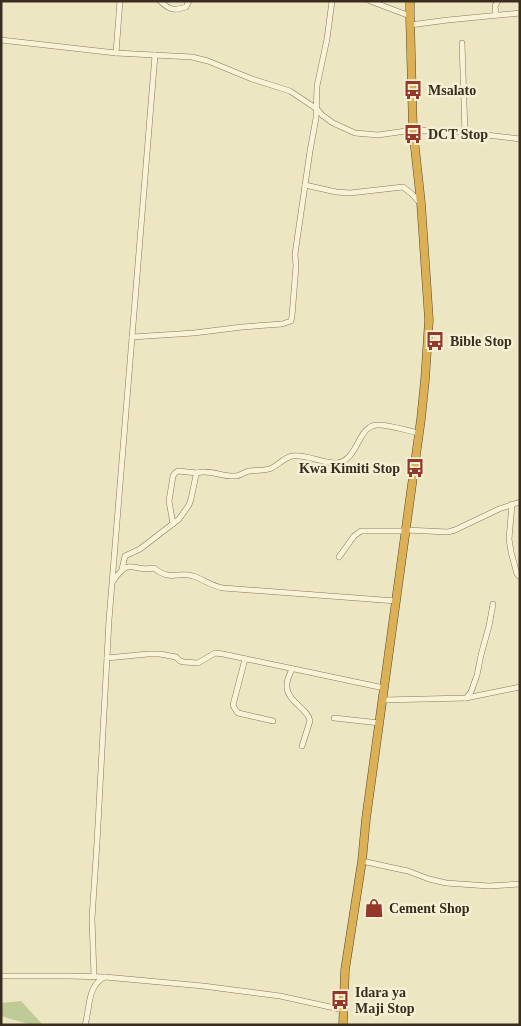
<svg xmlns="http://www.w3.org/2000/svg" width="521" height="1026" font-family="Georgia,serif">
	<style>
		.green { fill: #bfcb97 }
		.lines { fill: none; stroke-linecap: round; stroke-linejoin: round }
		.minor-casing { stroke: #88785a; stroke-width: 6 }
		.highway-casing { stroke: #55452e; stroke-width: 9 }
		.minor { stroke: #f8f2d6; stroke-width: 5 }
		.highway { stroke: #dcb155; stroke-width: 8 }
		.labels { text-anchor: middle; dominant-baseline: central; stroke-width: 5; stroke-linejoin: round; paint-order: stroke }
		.poi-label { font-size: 14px; font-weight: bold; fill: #382d1e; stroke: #f5efd3; text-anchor: start }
	</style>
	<rect width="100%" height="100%" fill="#ede6c3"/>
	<path class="green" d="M21,1001L42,1024L31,1025L1,1016V1003Z"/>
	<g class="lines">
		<g class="minor-casing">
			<g id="minor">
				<path d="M160,1C170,10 173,11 186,7L189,1"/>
				<path d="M370,1L410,16"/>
				<path d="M496,15L495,6L498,1"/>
				<path d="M410,25L448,20L520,13"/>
				<path d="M1,40L116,53L192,57L208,61L252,79L290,91L317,109L322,115L333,123L355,133L378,135L413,130L461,132L520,139"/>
				<path d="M462,43L465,133"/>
				<path d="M116,53L120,1"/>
				<path d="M305,185L336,192L350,193L403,187L412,194L420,203"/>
				<path d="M132,337L194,333L242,327L282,324L291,321L292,316L296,266L295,254L310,151L316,118L317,86L327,39L332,1"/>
				<path d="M512,504L509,539L511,552L517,574L520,577"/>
				<path d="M173,524L169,501L173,476L175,473L178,471L197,473"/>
				<path d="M406,530L448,532L455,530L499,509L520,502"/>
				<path d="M339,557L354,536L361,531H406"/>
				<path d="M122,569L125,556L140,549L179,519L189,505L191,499L196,475L197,473C210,469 222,477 235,476C240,476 244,472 249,471C257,470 265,471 272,468C279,464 284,458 292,456C308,454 322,464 337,463C359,460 357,426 377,425C387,424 408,431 419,433"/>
				<path d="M113,581C131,555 132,573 154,568C171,582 178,571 193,576C203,579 211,586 223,588L396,601"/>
				<path d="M107,658L148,654H160L176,657L180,661L184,662L198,663L215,653L223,654L384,688"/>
				<path d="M245,659L233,705L235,709L238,713L273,721"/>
				<path d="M292,669C290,674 287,679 287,684C285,701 308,708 310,721L302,746"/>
				<path d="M466,698L471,692L477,675L481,655L489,626L493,604"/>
				<path d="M383,700L466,698L520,687"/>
				<path d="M334,718L380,723"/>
				<path d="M362,861L389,867L408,871L429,879L446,883L489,886L520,884"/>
				<path d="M1,976H69L105,977L203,986L280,996L344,1010"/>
				<path d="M94,977L92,918L97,843L109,620L155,55"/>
				<path d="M85,1025C90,1009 87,985 105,977"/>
			</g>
		</g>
		<g class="highway-casing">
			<path id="highway" d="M343,1025L345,970L362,861L366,819L421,419L425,380L429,320L421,203L413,130L410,16V1"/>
		</g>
		<use href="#minor" class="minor"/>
		<use href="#highway" class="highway"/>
	</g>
	<defs>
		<g id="bus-bare" transform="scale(1.5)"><path d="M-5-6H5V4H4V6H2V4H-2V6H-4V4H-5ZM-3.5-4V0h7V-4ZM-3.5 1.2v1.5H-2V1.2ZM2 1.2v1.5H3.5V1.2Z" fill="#96372b" stroke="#f5efd3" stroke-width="2.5" paint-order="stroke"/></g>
		<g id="shop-bare" transform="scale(1.5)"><path d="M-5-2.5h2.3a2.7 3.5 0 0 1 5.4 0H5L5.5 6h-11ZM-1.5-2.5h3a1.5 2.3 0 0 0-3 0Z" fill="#96372b" stroke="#f5efd3" stroke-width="2.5" paint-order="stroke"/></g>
	</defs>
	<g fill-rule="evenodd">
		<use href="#bus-bare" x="413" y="90"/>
		<use href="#bus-bare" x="413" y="134"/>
		<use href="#bus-bare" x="435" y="341"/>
		<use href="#bus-bare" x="415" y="468"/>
		<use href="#shop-bare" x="374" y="908"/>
		<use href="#bus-bare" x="340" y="1000"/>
	</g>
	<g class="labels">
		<g class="poi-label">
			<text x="428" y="90">Msalato</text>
			<text x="428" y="134">DCT Stop</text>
			<text x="450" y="341">Bible Stop</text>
			<text x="400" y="468" text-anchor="end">Kwa Kimiti Stop</text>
			<text x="389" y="908">Cement Shop</text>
			<text x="355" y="992">Idara ya<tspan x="355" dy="16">Maji Stop</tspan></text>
		</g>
	</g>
	<rect width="521" height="1026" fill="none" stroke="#382d1e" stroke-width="5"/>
</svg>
